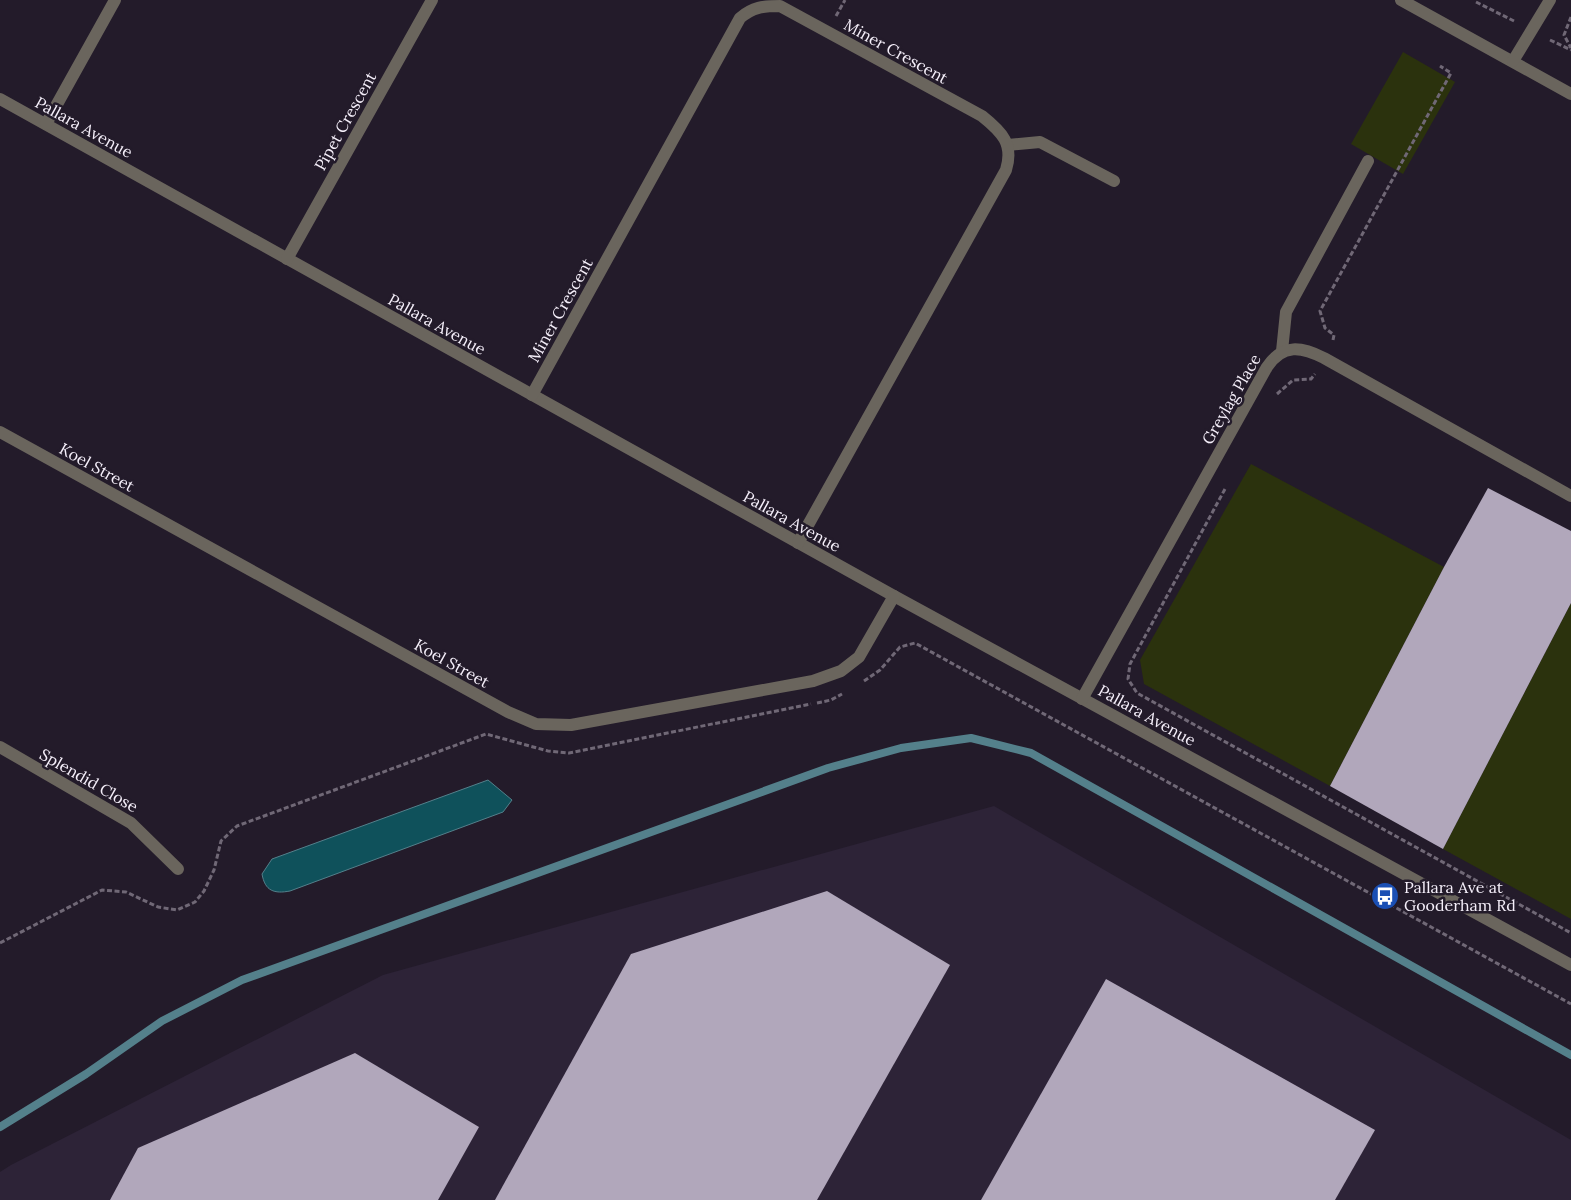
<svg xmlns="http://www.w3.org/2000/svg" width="1571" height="1200" font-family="Lora,serif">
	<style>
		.built { fill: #2d2337 }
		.green { fill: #2b320d }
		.water { fill: #0f515b; stroke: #54808b }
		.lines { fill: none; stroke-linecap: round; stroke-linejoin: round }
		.stream { stroke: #54808b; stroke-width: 8 }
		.building { fill: #b1a7bb }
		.path { stroke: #706876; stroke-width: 3; stroke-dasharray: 5 2.5; stroke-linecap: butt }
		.minor { stroke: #6a655d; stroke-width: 12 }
		.labels { text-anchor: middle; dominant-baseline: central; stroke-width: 5; stroke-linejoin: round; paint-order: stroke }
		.street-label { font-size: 16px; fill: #f5effa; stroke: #231b2a }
		.poi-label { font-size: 16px; fill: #f5effa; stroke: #231b2a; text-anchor: start }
	</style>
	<rect width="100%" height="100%" fill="#231b2a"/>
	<path class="built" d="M994,806L1571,1140V1200H0V1172L11,1165L383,975Z"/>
	<g class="green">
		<path d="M1403,52L1455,82L1403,174L1351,144Z"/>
		<path d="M1251,464L1444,567L1330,786L1144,684L1140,660Z"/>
		<path d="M1571,603V919L1443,849Z"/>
	</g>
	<path class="water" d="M488,780L512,800L503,812L290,891C274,894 265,891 262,874L272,859Z"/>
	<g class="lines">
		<path class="stream" d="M0,1127L86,1074L162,1021L242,980L828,768L901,748L971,738L1031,753L1571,1055"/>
	</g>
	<g class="building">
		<path d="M1488,488L1571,531V603L1443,849L1330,786L1444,567Z"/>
		<path d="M827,891L950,965L817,1200H495L631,954Z"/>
		<path d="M1106,979L1375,1130L1335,1200H981Z"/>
		<path d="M355,1053L479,1127L438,1200H110L138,1148Z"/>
	</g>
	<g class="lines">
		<g class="path">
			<path d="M1476,2L1514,21"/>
			<path d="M836,16L845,0"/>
			<path d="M1571,17L1564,35L1571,48"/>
			<path d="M1550,40L1571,50"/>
			<path d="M1333,340L1334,335L1325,328L1320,311L1451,73L1440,66"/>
			<path d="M1277,394L1293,380L1311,379L1315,374"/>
			<path d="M1225,489L1130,664L1128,679L1137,693L1571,933"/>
			<path d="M864,681L880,670L900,647L915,643L1571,1004"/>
			<path d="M817,703L831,700L842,694"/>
			<path d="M0,943L102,890L126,892L158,907L177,910L195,902L204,891L214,870L221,841L237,826L486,734L548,751L569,753L811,704"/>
		</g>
		<g class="minor">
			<path d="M1401,0L1571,94"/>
			<path d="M1513,61L1550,0"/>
			<path d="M0,99L894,596L1571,965"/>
			<path d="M46,124L115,0"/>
			<path d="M1008,145L1040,142L1114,181"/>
			<path d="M287,259L432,0"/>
			<path d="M1282,351L1286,312L1368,161"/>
			<path d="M532,395L740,18C753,7 763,6 780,6L982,116C1002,132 1014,144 1006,170L798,543"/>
			<path d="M0,432L508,712L536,724L571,725L813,681L841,671L859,657L894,596"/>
			<path d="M1082,699L1267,367C1283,343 1302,347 1324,358L1571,496"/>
			<path d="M0,747L131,823L178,869"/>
		</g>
	</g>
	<defs>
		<g id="bus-disc" transform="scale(1.4375)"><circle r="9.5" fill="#1a4fb4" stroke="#231b2a"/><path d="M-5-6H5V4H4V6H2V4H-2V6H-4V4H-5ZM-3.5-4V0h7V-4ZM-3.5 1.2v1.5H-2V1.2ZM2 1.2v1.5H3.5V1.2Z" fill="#fff"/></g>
	</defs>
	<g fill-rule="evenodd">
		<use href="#bus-disc" x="1385" y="896"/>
	</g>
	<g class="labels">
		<g class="street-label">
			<text transform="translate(896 51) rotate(29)">Miner Crescent</text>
			<text transform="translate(345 121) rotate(-61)">Pipet Crescent</text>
			<text transform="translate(84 127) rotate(29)">Pallara Avenue</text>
			<text transform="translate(560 310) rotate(-61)">Miner Crescent</text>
			<text transform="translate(437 324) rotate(29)">Pallara Avenue</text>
			<text transform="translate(1231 399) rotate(-60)">Greylag Place</text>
			<text transform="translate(97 467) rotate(29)">Koel Street</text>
			<text transform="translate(792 521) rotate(29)">Pallara Avenue</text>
			<text transform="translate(452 663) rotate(29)">Koel Street</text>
			<text transform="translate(1147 715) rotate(29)">Pallara Avenue</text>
			<text transform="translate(89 780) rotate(30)">Splendid Close</text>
		</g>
		<g class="poi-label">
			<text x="1404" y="887">Pallara Ave at<tspan x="1404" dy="18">Gooderham Rd</tspan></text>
		</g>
	</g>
</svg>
